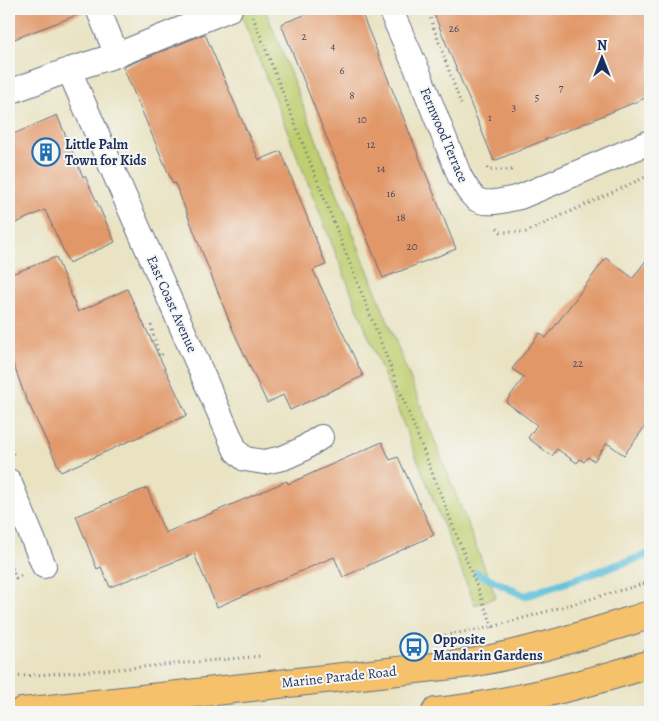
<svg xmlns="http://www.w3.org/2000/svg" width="659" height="721" font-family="Alegreya,serif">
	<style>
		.park { fill: #bfce70; stroke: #6d7e67 }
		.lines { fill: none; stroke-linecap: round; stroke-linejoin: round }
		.stream { stroke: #5abfd8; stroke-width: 8 }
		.building { fill: #e19768 }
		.street-casing { stroke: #636e81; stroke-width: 26 }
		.primary-casing { stroke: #636e81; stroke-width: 30 }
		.path { stroke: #636e81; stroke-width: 3; stroke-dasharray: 1 4; stroke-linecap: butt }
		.street { stroke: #fff; stroke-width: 24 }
		.primary { stroke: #f5c16b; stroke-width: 28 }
		.labels { text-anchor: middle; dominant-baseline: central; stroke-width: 4; stroke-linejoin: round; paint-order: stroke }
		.number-label { font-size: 11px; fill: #4c4960 }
		.street-label { font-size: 14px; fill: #1b2f5e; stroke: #f6f6f2 }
		.poi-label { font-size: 14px; font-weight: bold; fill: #1b2f5e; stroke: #f6f6f2; text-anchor: start }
	</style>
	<rect width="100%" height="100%" fill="#f6f6f2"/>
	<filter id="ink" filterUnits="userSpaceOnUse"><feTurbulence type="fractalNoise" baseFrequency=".02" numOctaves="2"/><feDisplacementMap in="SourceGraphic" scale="10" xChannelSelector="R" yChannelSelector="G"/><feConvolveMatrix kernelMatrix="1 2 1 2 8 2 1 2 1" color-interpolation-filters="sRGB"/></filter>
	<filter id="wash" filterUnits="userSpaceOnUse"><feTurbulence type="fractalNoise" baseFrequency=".0096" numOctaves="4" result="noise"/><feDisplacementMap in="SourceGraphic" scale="20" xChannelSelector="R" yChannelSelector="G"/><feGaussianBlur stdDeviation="1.12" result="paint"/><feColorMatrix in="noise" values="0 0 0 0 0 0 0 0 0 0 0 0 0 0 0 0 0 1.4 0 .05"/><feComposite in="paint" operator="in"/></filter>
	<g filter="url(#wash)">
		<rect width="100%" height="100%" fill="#e9e3c2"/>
		<path class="park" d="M239,9H265L496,597L475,605Z"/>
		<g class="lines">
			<path class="stream" d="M477,573L525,596L650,554"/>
		</g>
		<g id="blocks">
			<g class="building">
				<path d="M9,9H85V12L9,41Z"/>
				<path d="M320,9H360L456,249L383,278L281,24Z"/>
				<path d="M432,9H650V96L494,161Z"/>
				<path d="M205,34L259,160L281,151L326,265L313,270L363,376L290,410L283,395L267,403L232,328L175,183L173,184L123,67Z"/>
				<path d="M57,115L83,177L85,176L115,242L69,263L45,210L9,226V136Z"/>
				<path d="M650,255V420L624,455L607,443L594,461L588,457L584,462L580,459L577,463L557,449L552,456L528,438L537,425L506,402L524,377L512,369L540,333L546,338L606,258L633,278Z"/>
				<path d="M56,257L78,312L127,289L187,415L61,472L25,396L9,352V275Z"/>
				<path d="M382,442L390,460L398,457L434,535L343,577L334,557L217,607L194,554L110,587L101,567L97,569L76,516L147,488L165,533L287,481L288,484Z"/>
			</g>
		</g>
	</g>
	<g filter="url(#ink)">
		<use href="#blocks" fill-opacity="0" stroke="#636e81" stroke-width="1"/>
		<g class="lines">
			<g class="street-casing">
				<g id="street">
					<path d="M98,9L117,55"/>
					<path d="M390,9L419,74L460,177C465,185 471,198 480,201C490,205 510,199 520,197L650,142"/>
					<path d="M69,70L236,451L245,459L264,462L283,458L301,450L321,437"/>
					<path d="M9,92L69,70L117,55L230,9"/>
					<path d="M9,481L44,566"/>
				</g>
			</g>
			<g class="primary-casing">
				<g id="primary">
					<path d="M22,712L471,663C532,652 591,633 650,615"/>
					<path d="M436,712C509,704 580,686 650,664"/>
				</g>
			</g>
			<g class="path">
				<path d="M427,9L462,107"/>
				<path d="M253,17L494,630"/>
				<path d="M487,168L488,170H513"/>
				<path d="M497,228L501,232H526L650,175"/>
				<path d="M151,325L159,356L165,353"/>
				<path d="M9,444L14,456"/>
				<path d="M9,559L16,578L22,575"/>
				<path d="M435,637L492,627L650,582"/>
				<path d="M9,677L130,668L262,656"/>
			</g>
			<use href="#street" class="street"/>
			<use href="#primary" class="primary"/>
		</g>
	</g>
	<defs>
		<g id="building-ring" transform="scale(1.4375)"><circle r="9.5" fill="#f6f6f2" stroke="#1f6fb2" stroke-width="1.5"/><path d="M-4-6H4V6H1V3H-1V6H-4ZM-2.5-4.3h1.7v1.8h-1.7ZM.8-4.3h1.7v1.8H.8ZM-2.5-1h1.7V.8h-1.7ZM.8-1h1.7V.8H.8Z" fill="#1f6fb2"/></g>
		<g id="bus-ring" transform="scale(1.4375)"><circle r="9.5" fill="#f6f6f2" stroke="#1f6fb2" stroke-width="1.5"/><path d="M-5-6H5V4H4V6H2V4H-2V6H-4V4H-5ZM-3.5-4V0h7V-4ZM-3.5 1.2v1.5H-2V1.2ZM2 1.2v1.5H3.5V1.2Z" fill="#1f6fb2"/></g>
	</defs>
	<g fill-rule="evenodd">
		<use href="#building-ring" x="46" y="152"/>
		<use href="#bus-ring" x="414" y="647"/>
	</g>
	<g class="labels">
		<g class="number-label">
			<text x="454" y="28">26</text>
			<text x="304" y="36">2</text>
			<text x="333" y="46">4</text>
			<text x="342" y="70">6</text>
			<text x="561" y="87">7</text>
			<text x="352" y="95">8</text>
			<text x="537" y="97">5</text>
			<text x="514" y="107">3</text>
			<text x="490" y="117">1</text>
			<text x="362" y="119">10</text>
			<text x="371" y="144">12</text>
			<text x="381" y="168">14</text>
			<text x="391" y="193">16</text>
			<text x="401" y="217">18</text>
			<text x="412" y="246">20</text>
			<text x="578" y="363">22</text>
		</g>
		<g class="street-label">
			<text transform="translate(444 135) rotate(67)">Fernwood Terrace</text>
			<text transform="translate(172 304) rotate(66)">East Coast Avenue</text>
			<text transform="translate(339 677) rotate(-6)">Marine Parade Road</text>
		</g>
		<g class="poi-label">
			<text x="65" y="144">Little Palm<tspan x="65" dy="16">Town for Kids</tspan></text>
			<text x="433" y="639">Opposite<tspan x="433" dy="16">Mandarin Gardens</tspan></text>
		</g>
	</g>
	<rect width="659" height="721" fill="none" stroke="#f6f6f2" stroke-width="30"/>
	<g transform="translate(602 58)" stroke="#f6f6f2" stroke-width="4" paint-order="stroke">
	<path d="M0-4L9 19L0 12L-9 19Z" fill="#1b2f5e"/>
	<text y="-8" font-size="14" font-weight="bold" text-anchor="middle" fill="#1b2f5e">N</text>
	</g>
</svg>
